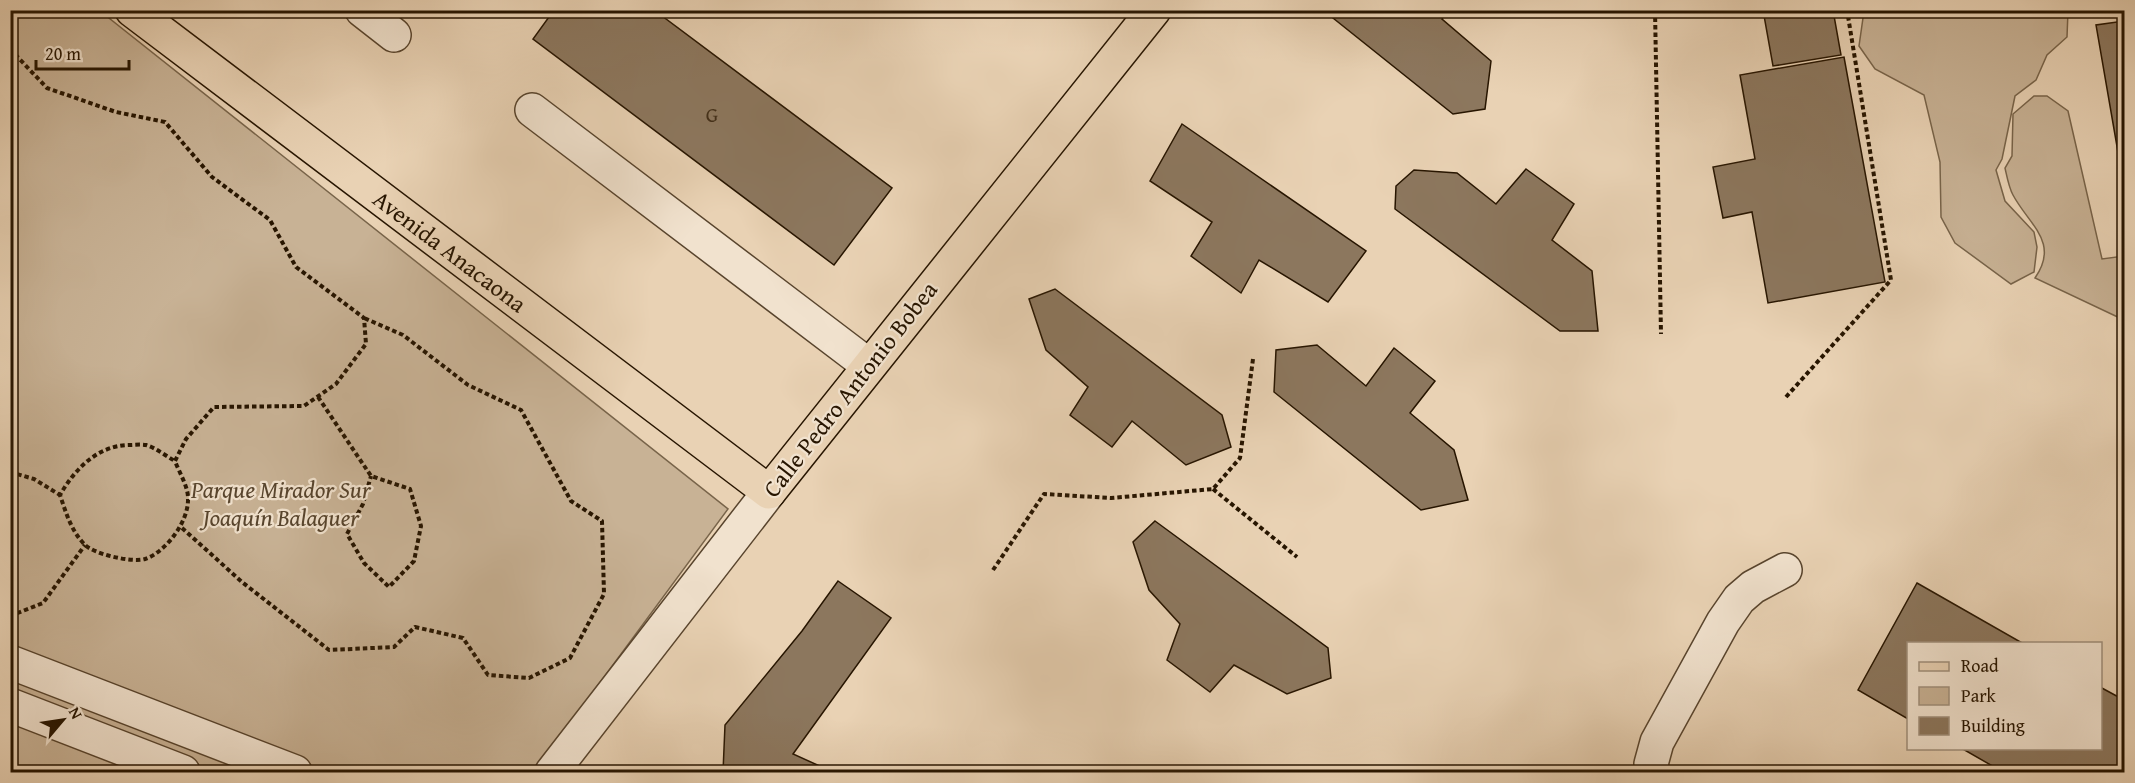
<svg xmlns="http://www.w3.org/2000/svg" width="2135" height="783" font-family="'Gentium Book Plus',serif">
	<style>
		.green { fill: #c8b295; stroke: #78644a; stroke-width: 1.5 }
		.building { fill: #8c775e; stroke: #271500; stroke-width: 1.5 }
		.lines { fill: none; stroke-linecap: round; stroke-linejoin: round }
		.minor-casing { stroke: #58442d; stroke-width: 36 }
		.major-casing { stroke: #271500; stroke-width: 36 }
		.path { stroke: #271500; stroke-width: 4; stroke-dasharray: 4.5 3; stroke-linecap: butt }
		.minor { stroke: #f1e2ce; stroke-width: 33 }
		.major { stroke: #e9d2b4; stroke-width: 33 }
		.labels { text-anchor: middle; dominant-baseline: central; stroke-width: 4.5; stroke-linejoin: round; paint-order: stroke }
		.number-label { font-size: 21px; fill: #402e18 }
		.street-label { font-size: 24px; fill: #271500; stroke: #f1e2ce }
		.park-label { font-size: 24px; font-style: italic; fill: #57442d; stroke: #f1e2ce }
	</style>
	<rect width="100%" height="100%" fill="#e9d2b4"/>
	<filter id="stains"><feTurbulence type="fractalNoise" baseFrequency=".00333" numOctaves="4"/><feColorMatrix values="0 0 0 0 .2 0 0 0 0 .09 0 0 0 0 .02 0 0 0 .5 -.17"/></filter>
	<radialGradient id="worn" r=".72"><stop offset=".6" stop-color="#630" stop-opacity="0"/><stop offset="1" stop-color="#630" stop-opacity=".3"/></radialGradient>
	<g class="green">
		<path d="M10,11H100L728,509L534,772H11Z"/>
		<path d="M1864,11H2068L2067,37L2047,55L2036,80L2015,96L2002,159L1996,170L2005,201L2034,232L2037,247L2034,272L2011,284L1955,243L1941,217L1940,162L1924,95L1875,69L1859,46Z"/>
		<path d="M2034,96H2047L2068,111L2102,259L2124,256V320L2035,278C2060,242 2029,225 2013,195C2009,188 2007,177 2005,168L2012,156L2013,114Z"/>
	</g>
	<g class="building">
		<path d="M554,10H654L892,188L834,265L533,39Z"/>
		<path d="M1323,10H1448L1442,19L1491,61L1485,109L1453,114Z"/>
		<path d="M1763,10H1833L1841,55L1773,66Z"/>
		<path d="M2124,21V187L2096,25Z"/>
		<path d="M1844,57L1885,282L1768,303L1752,212L1723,218L1713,167L1755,159L1740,75Z"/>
		<path d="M1182,124L1366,251L1328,302L1259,260L1241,293L1191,256L1212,222L1150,181Z"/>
		<path d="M1526,169L1574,204L1552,240L1592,271L1598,331H1560L1395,209L1396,186L1414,170L1457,173L1496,204Z"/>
		<path d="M1055,289L1222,415L1231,447L1186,465L1132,421L1112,447L1070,415L1088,387L1046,350L1029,299Z"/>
		<path d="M1317,345L1366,386L1394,348L1435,381L1410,413L1454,450L1468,500L1421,510L1274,392L1276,350Z"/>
		<path d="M1155,521L1328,648L1331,678L1287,694L1234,665L1210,692L1167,660L1180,624L1149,590L1133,542Z"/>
		<path d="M838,581L891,618L793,754L833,772H723L725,725L802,631Z"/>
		<path d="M1917,583L2024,644H1908V719L1858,690Z"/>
		<path d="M2100,687L2124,700V772H2003L1961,748H2100Z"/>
	</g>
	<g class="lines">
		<g class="minor-casing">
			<g id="minor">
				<path d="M362,10L394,35"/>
				<path d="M532,110L868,365"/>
				<path d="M10,662L295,772"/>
				<path d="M10,705L183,772"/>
				<path d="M552,772L769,492"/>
				<path d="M1653,772L1651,764L1657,742L1723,622L1739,599L1753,587L1785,570"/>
			</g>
		</g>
		<g class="major-casing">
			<g id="major">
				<path id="s1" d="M132,10L769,492L1154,10"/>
			</g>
		</g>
		<g class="path">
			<path d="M1655,10L1661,334"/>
			<path d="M10,49L47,88L116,112L165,122L212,177L270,220L296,267L364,318L366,344L336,384L304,406L214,407L186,439L175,461C179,472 189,488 188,500C188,522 166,552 145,559C132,563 93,554 84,544C71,530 66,513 60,495C75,469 97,446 128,445C134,445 141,444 146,445C156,448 166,456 175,461"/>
			<path d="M318,397L371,476L410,489L421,526L414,561L389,587L364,563L347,534L363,504L371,476"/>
			<path d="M1786,397L1891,280L1847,10"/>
			<path d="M10,472L34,479L60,495"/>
			<path d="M1213,489L1297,557"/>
			<path d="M182,528L242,582L329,650L394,647L415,627L463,638L488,675L529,678L570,658L604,594L602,521L571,501L521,410L468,385L403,335L364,318"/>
			<path d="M993,570L1044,494L1111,498L1213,489L1240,458L1253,359"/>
			<path d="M10,616L43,603L85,545"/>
		</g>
		<use href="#minor" class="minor"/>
		<use href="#major" class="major"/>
	</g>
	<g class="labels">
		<g class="number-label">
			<text x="712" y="114">G</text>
		</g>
		<g class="street-label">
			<text stroke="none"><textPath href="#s1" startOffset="399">Avenida Anacaona</textPath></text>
			<text transform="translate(850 389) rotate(-52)">Calle Pedro Antonio Bobea</text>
		</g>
		<g class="park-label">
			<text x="281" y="489">Parque Mirador Sur<tspan x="281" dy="28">Joaquín Balaguer</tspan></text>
		</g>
	</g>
	<rect width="2135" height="783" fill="none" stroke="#e9d2b4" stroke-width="36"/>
	<rect x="12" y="12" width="2111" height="759" fill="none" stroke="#271500" stroke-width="3"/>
	<rect x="18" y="18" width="2099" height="747" fill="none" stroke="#271500" stroke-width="1.5"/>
	<rect x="1907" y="642" width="195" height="108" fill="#f1e2ce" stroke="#a0907c" stroke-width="1.5"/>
	<rect x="1919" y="662" width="30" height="9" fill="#e9d2b4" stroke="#a0907c" stroke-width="1.5"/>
	<text x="1961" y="672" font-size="18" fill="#271500">Road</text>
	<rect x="1919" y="687" width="30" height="18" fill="#c8b295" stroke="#a0907c" stroke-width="1.5"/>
	<text x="1961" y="702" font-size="18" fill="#271500">Park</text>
	<rect x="1919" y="717" width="30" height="18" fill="#8c775e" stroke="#a0907c" stroke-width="1.5"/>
	<text x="1961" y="732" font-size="18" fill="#271500">Building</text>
	<g transform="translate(63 720) rotate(61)" stroke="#f1e2ce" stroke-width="4.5" paint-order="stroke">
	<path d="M0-4.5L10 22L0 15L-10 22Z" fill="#271500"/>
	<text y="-9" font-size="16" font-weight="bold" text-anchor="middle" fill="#271500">N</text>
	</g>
	<path d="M36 60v9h93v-9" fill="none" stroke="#271500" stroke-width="3"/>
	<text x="45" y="60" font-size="18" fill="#271500" stroke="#f1e2ce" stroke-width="4.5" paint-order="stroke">20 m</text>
	<rect width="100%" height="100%" filter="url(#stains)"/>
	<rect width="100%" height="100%" fill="url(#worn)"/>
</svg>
